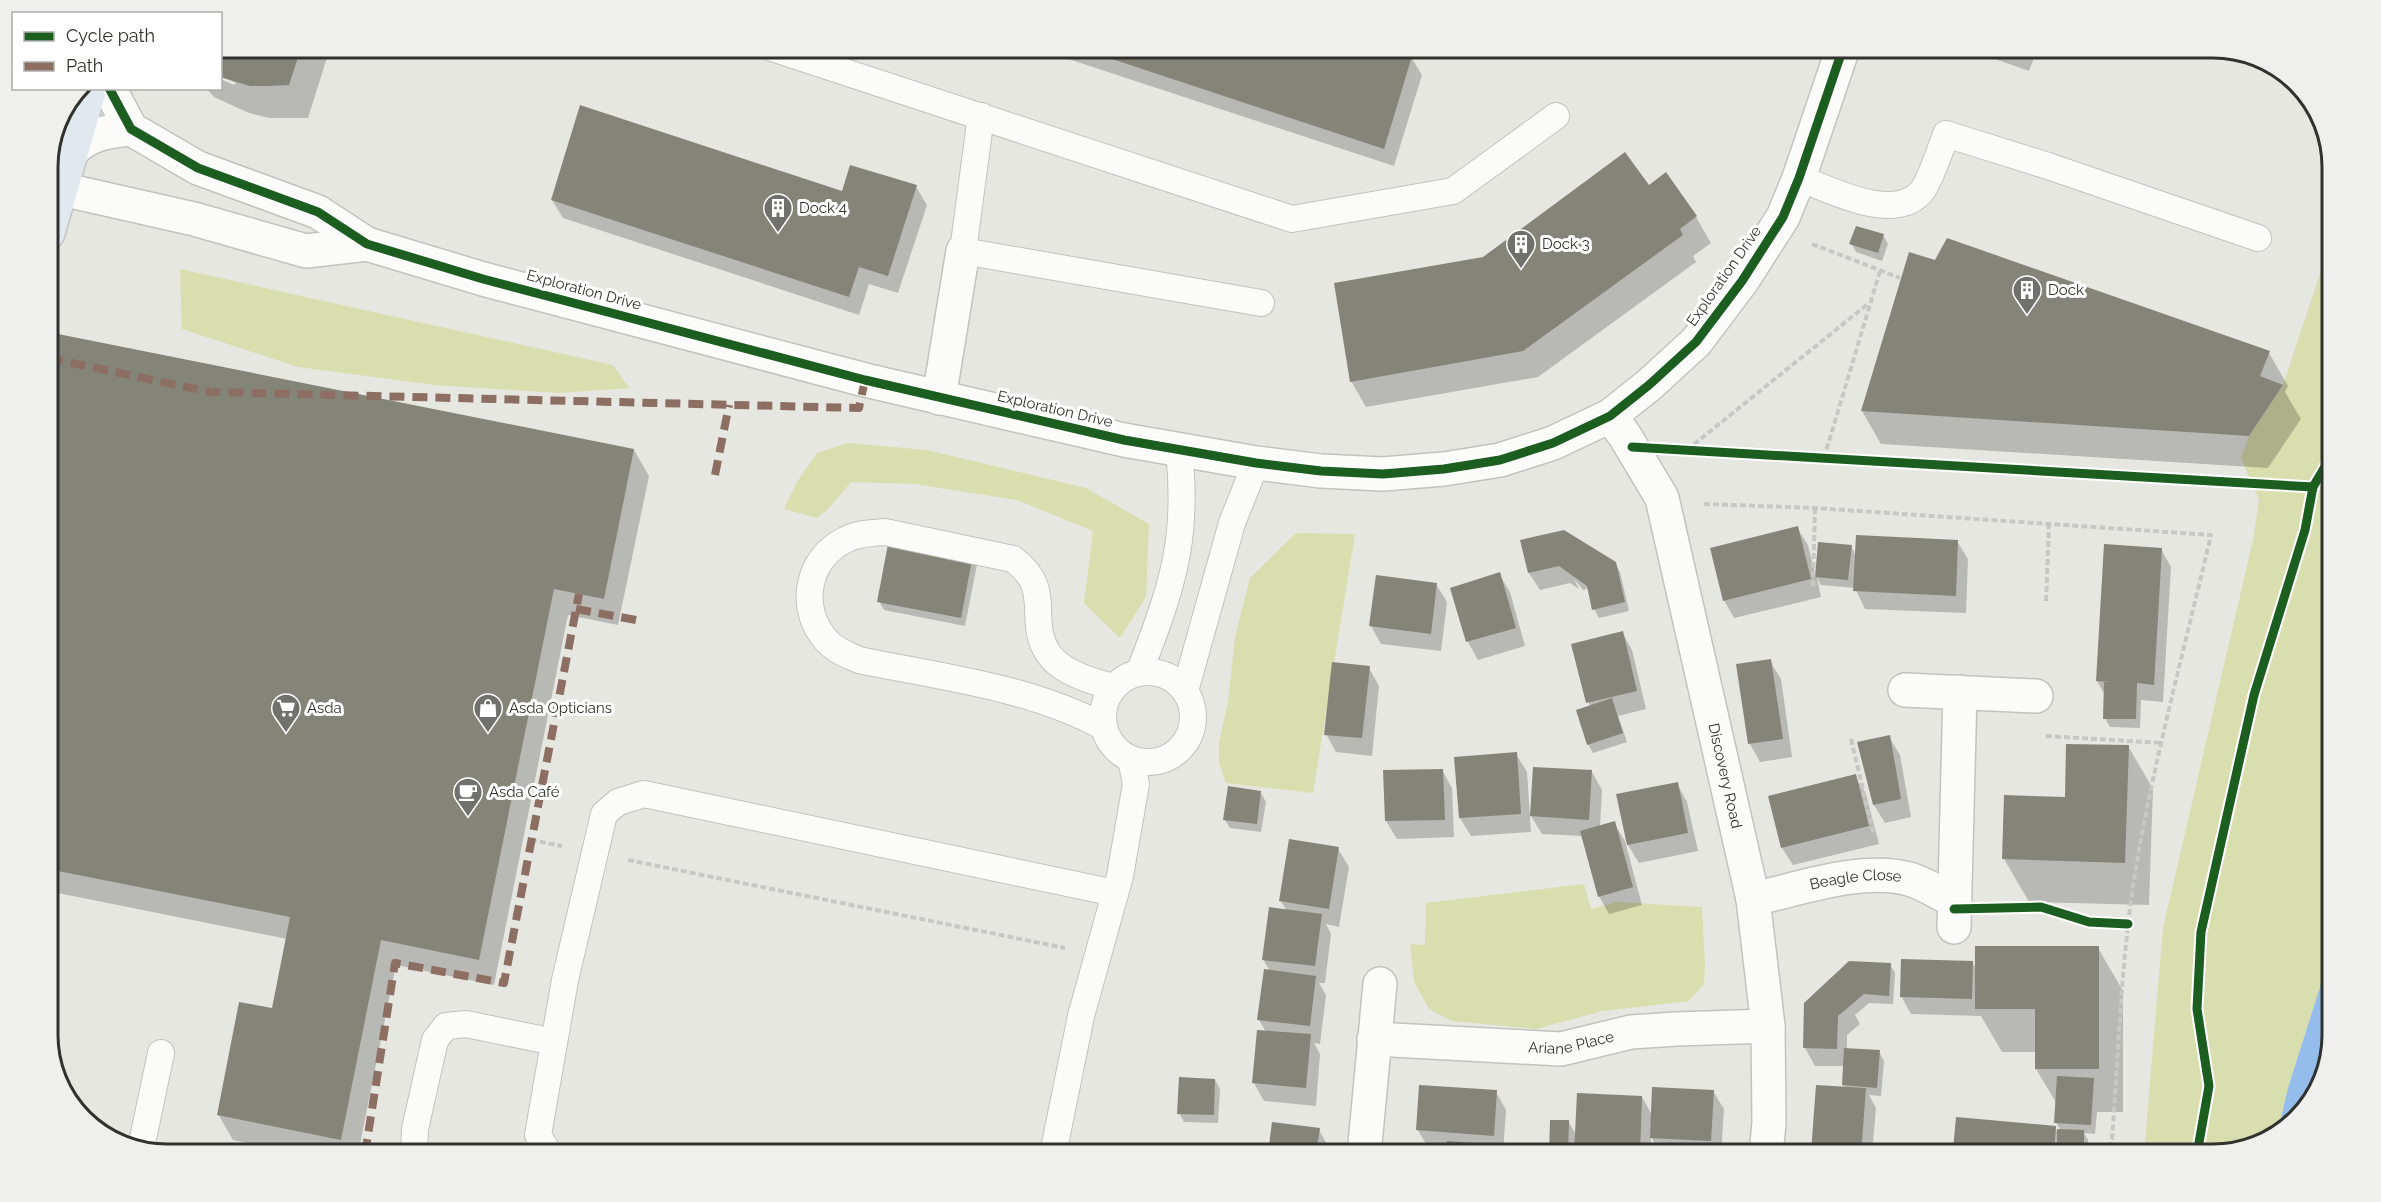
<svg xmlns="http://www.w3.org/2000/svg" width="2381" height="1202" font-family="Raleway,sans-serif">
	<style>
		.green { fill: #d8dead }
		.water { fill: #94bdec }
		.shadow { fill: #0003 }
		.building { fill: #848578 }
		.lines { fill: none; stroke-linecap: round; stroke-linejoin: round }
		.lane-casing { stroke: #c2c3be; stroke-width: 28 }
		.street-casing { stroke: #c2c3be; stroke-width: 36 }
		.primary-casing { stroke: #c5c5c3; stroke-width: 36 }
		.path { stroke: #c7c8c6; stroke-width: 4; stroke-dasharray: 6 3; stroke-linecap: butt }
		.lane { stroke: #fbfbfa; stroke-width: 26 }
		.street { stroke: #fbfbfa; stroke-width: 33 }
		.primary { stroke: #e1e8ee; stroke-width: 33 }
		.quiet { stroke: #8d6e63; stroke-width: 8; stroke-dasharray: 15 8; stroke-linecap: butt }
		.cycleway-casing { stroke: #fff; stroke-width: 13 }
		.cycleway { stroke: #1b5e20; stroke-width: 9 }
		.labels { text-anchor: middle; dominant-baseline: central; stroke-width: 6; stroke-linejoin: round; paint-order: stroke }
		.poi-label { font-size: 15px; fill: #31322d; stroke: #fff; text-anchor: start }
		.street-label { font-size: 15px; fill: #31322d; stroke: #fff }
		.rim { fill: none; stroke: #31322d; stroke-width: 3 }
	</style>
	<rect width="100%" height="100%" fill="#e6e7e1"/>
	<g class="green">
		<path d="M2333,235V946L2288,1088L2277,1135L2214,1154H2144L2163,928L2253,540L2259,500L2241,458L2249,436L2283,385Z"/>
		<path d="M180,269L613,365L629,388L559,393L435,385L298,367L182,329Z"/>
		<path d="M848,443L927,450L1086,488L1149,524L1146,597L1120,638L1084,603L1093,531L1017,500L915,484L851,482L828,509L817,518L784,509L797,482L817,453Z"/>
		<path d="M1296,533L1355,534L1313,793L1226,783L1219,763V743L1228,702L1235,637L1250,578Z"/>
		<path d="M1584,884L1591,909L1618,902L1702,907L1705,965L1704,984L1689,1001L1603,1011L1536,1029L1452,1021L1429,1009L1414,981L1410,944L1425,945L1426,903Z"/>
	</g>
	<path class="water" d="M2333,946V1035L2321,1087L2280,1134L2277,1135L2288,1088Z"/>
	<g class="shadow">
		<path d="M220,48H330L308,118H269L249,113L214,97L206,88H220V79L234,85L236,83L220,75Z"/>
		<path d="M1035,48H1383L1411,57L1422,75L1394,166Z"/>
		<path d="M1964,48H2038L2029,71Z"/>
		<path d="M1666,174L1696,217L1711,243L1693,256L1696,262L1538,377L1366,407L1351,381L1483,258L1648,187Z"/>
		<path d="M916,187L927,205L898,293L869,284L859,315L563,218L552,200L843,193Z"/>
		<path d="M1883,235L1888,244L1882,261L1856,252L1851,243Z"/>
		<path d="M48,333L634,450L649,476L618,625L568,615L494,985L396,965L358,1154H300L233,1140L218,1114L273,1009L287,939L48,891Z"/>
		<path d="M2269,353L2288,386L2285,392L2301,419L2268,468L1881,444L1862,411Z"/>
		<path d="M1797,528L1808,545L1816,577L1851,546L1856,556L1957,541L1968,559L1966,613L1865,609L1855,588L1821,585L1817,578L1821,597L1734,618L1724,600Z"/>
		<path d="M1522,542L1615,563L1620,572L1629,611L1599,618L1594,609L1590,591L1586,588L1584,591L1574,579L1579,589L1570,583L1540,590L1529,573Z"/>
		<path d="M980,549L965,626L884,610L879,601Z"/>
		<path d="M2161,549L2171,567L2163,702L2141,700L2140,728L2110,727L2105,718V695L2097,681Z"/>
		<path d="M1499,574L1510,592L1525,646L1478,660L1468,642L1452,589Z"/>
		<path d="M1436,584L1447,602L1441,651L1381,644L1371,626Z"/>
		<path d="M1622,632L1632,650L1646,709L1618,716L1627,742L1593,753L1588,744L1590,707L1573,645Z"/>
		<path d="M1770,661L1781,679L1792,757L1760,762L1750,744Z"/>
		<path d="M1369,668L1379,686L1372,756L1336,752L1326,734Z"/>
		<path d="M1889,737L1900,755L1911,817L1885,823L1874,805L1858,743Z"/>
		<path d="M2128,746L2153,789L2149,905L2029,902L2004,859L2066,799Z"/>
		<path d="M1516,754L1527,772L1531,832L1471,836L1460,818L1456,758Z"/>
		<path d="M1442,770L1452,788L1454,837L1397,839L1386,821Z"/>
		<path d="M1592,772L1602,790L1600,827L1614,823L1625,841L1642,905L1609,914L1599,896L1583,836L1542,834L1531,816Z"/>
		<path d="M1855,776L1866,794L1879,844L1793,865L1782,848Z"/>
		<path d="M1677,784L1687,802L1698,851L1639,863L1628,845L1618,796Z"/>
		<path d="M1261,793L1266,802L1261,832L1230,828L1225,820Z"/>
		<path d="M1338,849L1349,867L1339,927L1326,924L1331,934L1325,983H1319L1326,995L1320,1044L1314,1043L1320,1054L1316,1106L1264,1101L1254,1083L1266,1032L1259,1020L1270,971L1263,959L1287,911L1280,900Z"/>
		<path d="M2098,948L2123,991V1112H2097L2095,1134L2084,1133L2088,1140V1148L2065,1147V1150L2088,1151V1154H1957L1955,1150L2055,1128L2057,1131H2061L2056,1122L2057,1104L2036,1069V1052H2002L1981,1016L1911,1014L1901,996L1972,962L1977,970Z"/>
		<path d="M1890,965L1895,973L1893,1004L1869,1003L1855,1015L1860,1024L1847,1035V1049L1879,1052L1884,1061L1881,1096L1869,1095L1876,1108L1872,1154H1814L1813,1151L1845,1088L1843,1085L1844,1066H1815L1805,1048Z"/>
		<path d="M1215,1080L1220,1089L1218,1123L1184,1122L1179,1113Z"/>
		<path d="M1713,1091L1724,1109L1721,1154H1661L1651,1137L1650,1154H1550L1569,1122L1576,1135L1642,1097L1652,1115Z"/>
		<path d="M1496,1092L1506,1110L1503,1154H1448V1149L1428,1147L1417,1129Z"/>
		<path d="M1319,1130L1329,1148L1328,1154H1269Z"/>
	</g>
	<g class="building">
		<path d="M220,48H301L289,85L269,86H250L220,77Z"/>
		<path d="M1079,48H1388L1412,56L1384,149Z"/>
		<path d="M580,105L842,191L850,165L917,185L888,276L859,267L849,297L551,200Z"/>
		<path d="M1625,152L1649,185L1666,172L1697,216L1680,229L1683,235L1523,351L1350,382L1334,283L1483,257Z"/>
		<path d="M1856,226L1884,234L1878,253L1849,244Z"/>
		<path d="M1947,238L2270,351L2260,376L2283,385L2249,436L1861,411L1909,252L1935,260Z"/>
		<path d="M48,332L634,449L604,599L554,589L479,960L381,940L341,1140L217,1115L239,1002L272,1008L290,917L48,869Z"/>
		<path d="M892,523L976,539L961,618L877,602Z"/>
		<path d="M1798,526L1811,579L1723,601L1710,548Z"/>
		<path d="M1564,530L1616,562L1625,602L1592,610L1587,586L1559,566L1528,573L1520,540Z"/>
		<path d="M1856,535L1958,540L1956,596L1853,591Z"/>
		<path d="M1818,542L1852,545L1848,580L1815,577Z"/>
		<path d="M2104,544L2162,548L2154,685L2137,683L2136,719H2103L2104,682H2111L2096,681Z"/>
		<path d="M1500,572L1516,628L1466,642L1450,588Z"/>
		<path d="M1376,575L1437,583L1431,634L1369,626Z"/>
		<path d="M1623,631L1637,691L1586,703L1571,644Z"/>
		<path d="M1771,659L1783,739L1748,744L1736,664Z"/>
		<path d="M1332,662L1370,666L1362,738L1324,735Z"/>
		<path d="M1612,698L1623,733L1587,745L1576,710Z"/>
		<path d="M1890,735L1901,799L1873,805L1857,742Z"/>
		<path d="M2066,744L2129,745L2125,863L2002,859L2004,795L2065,797Z"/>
		<path d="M1517,752L1521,814L1459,818L1454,757Z"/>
		<path d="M1533,767L1592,770L1589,820L1530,816Z"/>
		<path d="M1443,769L1445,820L1385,821L1383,770Z"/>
		<path d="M1856,774L1869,826L1781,848L1768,796Z"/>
		<path d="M1678,782L1688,833L1627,845L1616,794Z"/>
		<path d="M1228,786L1261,791L1257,824L1223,820Z"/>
		<path d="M1615,821L1633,887L1598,897L1580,831Z"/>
		<path d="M1289,839L1339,847L1329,909L1279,901Z"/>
		<path d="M1269,907L1322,914L1315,966L1262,960Z"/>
		<path d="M1975,946H2099V1069H2035V1009H1975Z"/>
		<path d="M1901,959L1973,961L1972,999L1900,997Z"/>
		<path d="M1849,961L1891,963L1889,996L1864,994L1838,1016L1837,1049L1803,1048L1804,1003Z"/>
		<path d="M1264,969L1316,976L1310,1026L1257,1020Z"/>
		<path d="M1257,1030L1311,1034L1306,1088L1252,1083Z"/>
		<path d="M1844,1048L1880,1050L1877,1088L1842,1085Z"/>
		<path d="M2057,1076L2094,1078L2091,1125L2054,1123Z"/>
		<path d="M1179,1077L1215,1079L1214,1115L1177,1114Z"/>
		<path d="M1419,1085L1497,1090L1494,1136L1416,1130Z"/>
		<path d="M1816,1085L1866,1088L1861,1154L1811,1152Z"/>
		<path d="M1652,1087L1714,1090L1711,1141L1650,1138Z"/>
		<path d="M1577,1093L1642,1096L1640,1154H1574Z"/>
		<path d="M1956,1117L2056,1126L2054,1154H1995L1953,1150Z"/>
		<path d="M1550,1120H1569L1568,1154H1549Z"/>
		<path d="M1272,1122L1320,1128L1316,1154H1268Z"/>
		<path d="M2057,1129L2084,1130V1149H2057Z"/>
		<path d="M1447,1141L1500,1145L1499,1154H1446Z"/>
	</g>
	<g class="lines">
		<g class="lane-casing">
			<g id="lane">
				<path d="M772,48L1292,219L1453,191L1556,116"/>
				<path d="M981,116L963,251L1261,303"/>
				<path d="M1799,178C1831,190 1895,224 1922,191C1930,181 1941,148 1946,134L2048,166L2258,238"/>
				<circle cx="1148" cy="717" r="45"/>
				<path d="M1139,673C1152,639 1166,604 1174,568C1183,530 1183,488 1179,450"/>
				<path d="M1185,691L1232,523L1256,463"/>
				<path d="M1104,727C1030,687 941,677 859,660C848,655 836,651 827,641C798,610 806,559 845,540C857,533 872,533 885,532L1013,559C1055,590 1026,619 1048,653C1060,672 1093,682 1114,687"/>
				<path d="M141,1148L161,1053"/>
				<path d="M414,1154L415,1129L435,1040L446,1026L466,1024L554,1042"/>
				<path d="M549,1154L538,1135L565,980L604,814L618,802L644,794L1115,893"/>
				<path d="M1053,1154L1081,1016L1120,876L1136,784L1131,759"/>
			</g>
		</g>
		<g class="street-casing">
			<g id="street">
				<path d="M109,88L131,129L198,168L318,212L367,244L483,279L865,380L1124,440L1256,463L1321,471L1383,474L1444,469L1500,460L1553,443L1610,416L1649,385L1696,342L1742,281L1783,217L1799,178L1843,48"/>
				<path d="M51,148L72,151C89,134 107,131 131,129"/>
				<path d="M48,183L61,189L194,219L306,251L367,244"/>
				<path d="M939,398L963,251"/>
				<path id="s1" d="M1610,416L1625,436L1662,498L1753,899L1768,1026L1769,1123L1766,1154"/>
				<path d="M1905,690L2036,696"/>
				<path id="s2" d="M1753,899C1799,889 1863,866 1909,879C1924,883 1940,894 1955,901"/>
				<path d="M1954,927L1960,692"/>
				<path id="s3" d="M1374,1039L1561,1049L1631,1032L1676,1029L1768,1026"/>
				<path d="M1365,1144L1380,984"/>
			</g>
		</g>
		<g class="primary-casing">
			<path id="primary" d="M48,233L90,88"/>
		</g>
		<g class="path">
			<path d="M1812,244L1900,278"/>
			<path d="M1687,450L1869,303"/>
			<path d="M1824,458L1880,271"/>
			<path d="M1704,504L1815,508L2211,535C2185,646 2155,756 2136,867C2121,957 2119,1048 2112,1139L2106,1154"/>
			<path d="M1813,586L1815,508"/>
			<path d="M2046,601L2049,524"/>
			<path d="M2046,736L2162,743"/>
			<path d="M1851,739L1874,836"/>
			<path d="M531,840L562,846"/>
			<path d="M628,860L1065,948"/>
		</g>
		<use href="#lane" class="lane"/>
		<use href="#street" class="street"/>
		<use href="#primary" class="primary"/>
		<g class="quiet">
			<path d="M48,358L210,392L859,408L865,380"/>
			<path d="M715,475L729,405"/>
			<path d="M576,609L636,620"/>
			<path d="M365,1154L395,963L504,983L579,594"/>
		</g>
		<g class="cycleway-casing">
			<g id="cycleway">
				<path d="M109,88L131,129L198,168L318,212L367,244L483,279L865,380L1124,440L1256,463L1321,471L1383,474L1444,469L1500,460L1553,443L1610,416L1649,385L1696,342L1742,281L1783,217L1799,178L1843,48"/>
				<path d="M1632,447L2313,487"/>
				<path d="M1954,909L2041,907L2089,922L2128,924"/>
				<path d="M2197,1154L2209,1086L2197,1009L2201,932L2254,695L2305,530L2313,487L2333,453"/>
			</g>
		</g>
		<use href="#cycleway" class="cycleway"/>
	</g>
	<defs>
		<g id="building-pin" transform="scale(1.5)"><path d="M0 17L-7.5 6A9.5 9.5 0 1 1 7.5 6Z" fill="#70716c" stroke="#fff"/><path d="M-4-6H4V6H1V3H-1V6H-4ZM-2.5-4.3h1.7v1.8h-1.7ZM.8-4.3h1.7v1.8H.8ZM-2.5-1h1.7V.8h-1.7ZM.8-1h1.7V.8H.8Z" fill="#fff"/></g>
		<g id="supermarket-pin" transform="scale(1.5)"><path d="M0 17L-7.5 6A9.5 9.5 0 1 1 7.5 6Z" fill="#70716c" stroke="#fff"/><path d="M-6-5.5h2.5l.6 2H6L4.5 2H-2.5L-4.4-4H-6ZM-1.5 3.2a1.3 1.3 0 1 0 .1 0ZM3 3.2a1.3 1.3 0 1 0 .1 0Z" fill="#fff"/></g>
		<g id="shop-pin" transform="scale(1.5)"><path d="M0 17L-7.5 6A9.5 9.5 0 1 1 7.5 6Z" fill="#70716c" stroke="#fff"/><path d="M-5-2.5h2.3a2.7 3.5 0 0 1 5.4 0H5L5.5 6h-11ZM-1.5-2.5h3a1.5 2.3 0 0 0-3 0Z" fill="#fff"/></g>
		<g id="cafe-pin" transform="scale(1.5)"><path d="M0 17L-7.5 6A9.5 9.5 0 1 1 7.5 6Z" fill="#70716c" stroke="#fff"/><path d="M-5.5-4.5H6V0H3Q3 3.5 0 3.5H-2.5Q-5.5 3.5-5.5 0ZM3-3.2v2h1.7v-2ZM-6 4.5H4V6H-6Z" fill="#fff"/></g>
	</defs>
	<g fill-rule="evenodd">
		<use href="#building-pin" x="778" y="208"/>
		<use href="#building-pin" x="1521" y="244"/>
		<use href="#building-pin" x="2027" y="290"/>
		<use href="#supermarket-pin" x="286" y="708"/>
		<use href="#shop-pin" x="488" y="708"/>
		<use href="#cafe-pin" x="468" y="792"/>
	</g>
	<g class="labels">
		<g class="poi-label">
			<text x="799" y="208">Dock 4</text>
			<text x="1542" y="244">Dock 3</text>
			<text x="2048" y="290">Dock</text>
			<text x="307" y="708">Asda</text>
			<text x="509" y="708">Asda Opticians</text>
			<text x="489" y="792">Asda Café</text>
		</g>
		<g class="street-label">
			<text transform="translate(1724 276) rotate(-55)">Exploration Drive</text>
			<text transform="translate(584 290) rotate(15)">Exploration Drive</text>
			<text transform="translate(1055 409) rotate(13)">Exploration Drive</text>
			<text stroke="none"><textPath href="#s1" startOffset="382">Discovery Road</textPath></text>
			<text stroke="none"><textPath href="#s2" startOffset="105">Beagle Close</textPath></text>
			<text stroke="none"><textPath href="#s3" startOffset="198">Ariane Place</textPath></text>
		</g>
	</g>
	<path d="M0 0H2381V1202H0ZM167 58H2213A109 109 0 0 1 2322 167V1035A109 109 0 0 1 2213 1144H167A109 109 0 0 1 58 1035V167A109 109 0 0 1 167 58Z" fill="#efefee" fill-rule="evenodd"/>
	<path class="rim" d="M167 58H2213A109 109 0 0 1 2322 167V1035A109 109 0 0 1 2213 1144H167A109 109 0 0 1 58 1035V167A109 109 0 0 1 167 58Z"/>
	<rect x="12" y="12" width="210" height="78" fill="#ffffff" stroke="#adadab" stroke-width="1.5"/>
	<rect x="24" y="32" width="30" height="9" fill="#1b5e20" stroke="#adadab" stroke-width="1.5"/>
	<text x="66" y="42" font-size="18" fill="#31322d">Cycle path</text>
	<rect x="24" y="62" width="30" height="9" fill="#8d6e63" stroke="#adadab" stroke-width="1.5"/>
	<text x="66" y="72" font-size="18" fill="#31322d">Path</text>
</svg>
